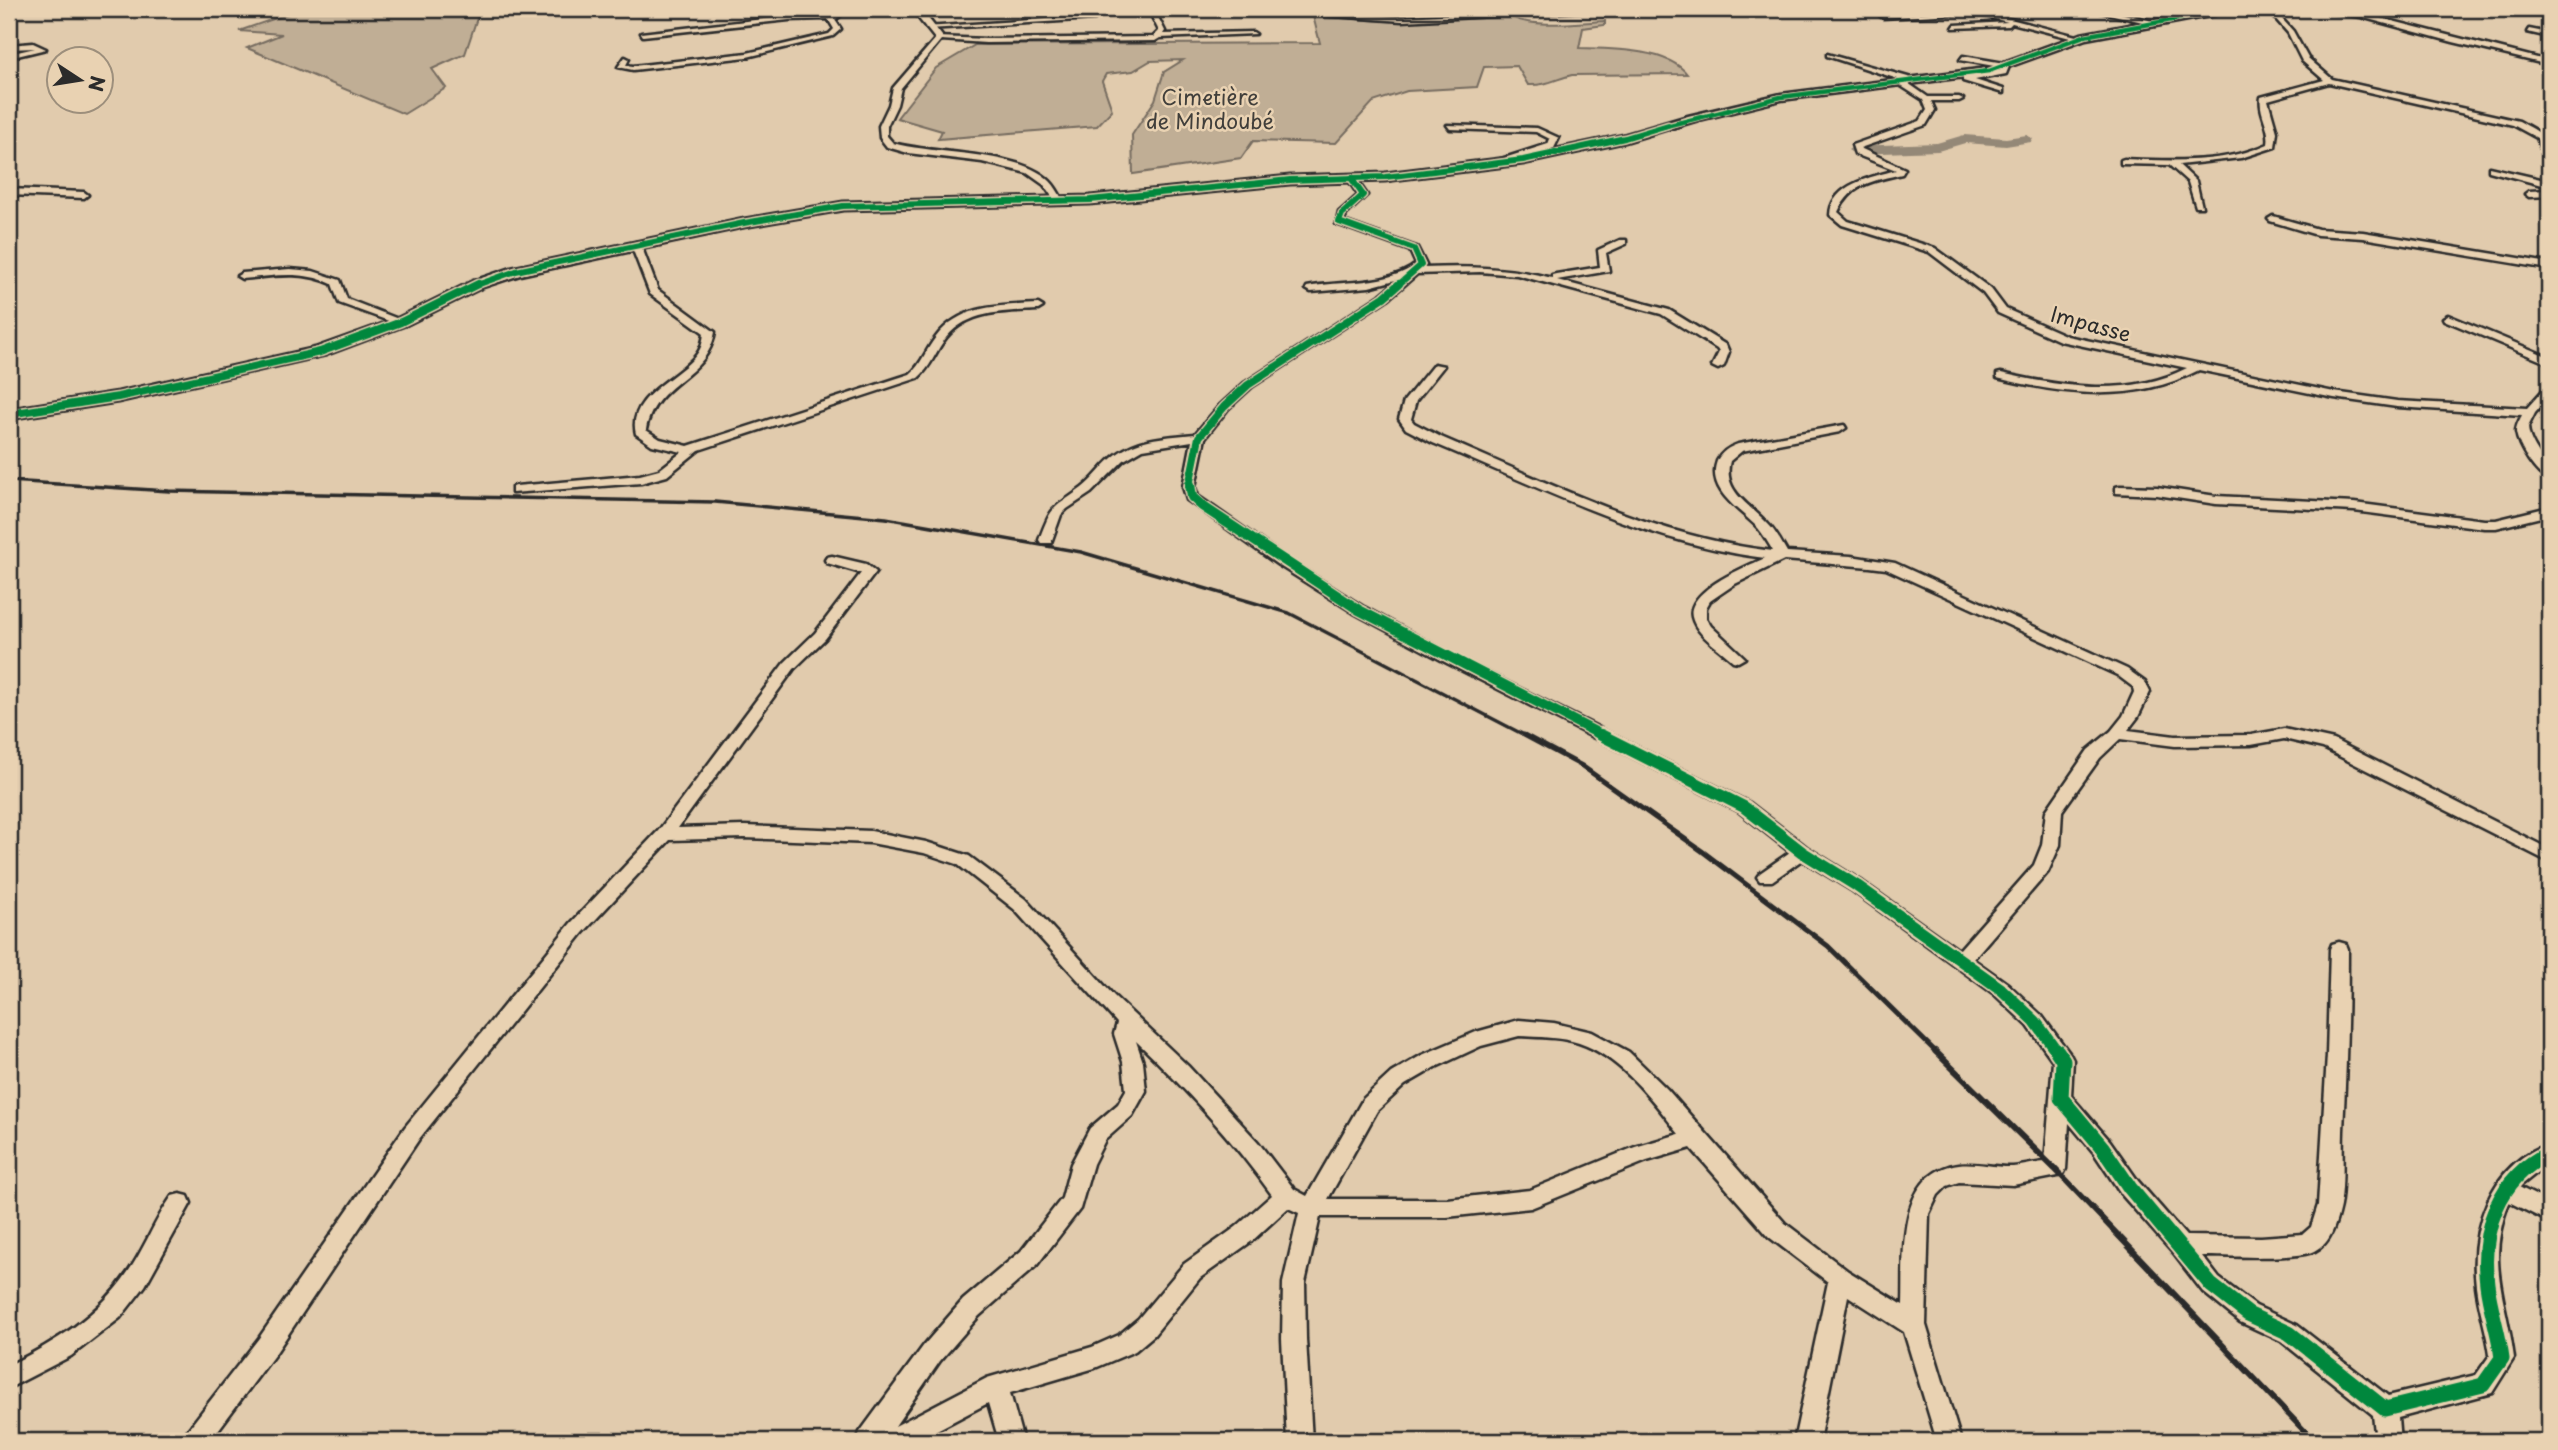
<svg xmlns="http://www.w3.org/2000/svg" width="2558" height="1450" font-family="'Playpen Sans',sans-serif">
	<style>
		.green { fill: #c0ae95; stroke: #766c60; stroke-width: 2 }
		.lines { fill: none; stroke-linecap: round; stroke-linejoin: round }
		.river { fill: #948877; fill-rule: evenodd }
		.street-casing { stroke: #2b2b2b; stroke-width: 5 }
		.secondary-casing { stroke: #2b2b2b; stroke-width: 5 }
		.street { fill: #e9d2b2; fill-rule: evenodd }
		.secondary { fill: #e9d2b2; fill-rule: evenodd }
		.rail-far2 { stroke: #2b2b2b; stroke-width: 3.5 }
		.rail-far1 { stroke: #2b2b2b; stroke-width: 5 }
		.rail { stroke: #2b2b2b; stroke-width: 6 }
		.cycleway-far5-casing { stroke: #e9d2b2; stroke-width: 6 }
		.cycleway-far4-casing { stroke: #e9d2b2; stroke-width: 9 }
		.cycleway-far3-casing { stroke: #e9d2b2; stroke-width: 11 }
		.cycleway-far2-casing { stroke: #e9d2b2; stroke-width: 13 }
		.cycleway-far1-casing { stroke: #e9d2b2; stroke-width: 17 }
		.cycleway-casing { stroke: #e9d2b2; stroke-width: 19 }
		.cycleway-far5 { stroke: #00873e; stroke-width: 4.5 }
		.cycleway-far4 { stroke: #00873e; stroke-width: 6 }
		.cycleway-far3 { stroke: #00873e; stroke-width: 8 }
		.cycleway-far2 { stroke: #00873e; stroke-width: 10 }
		.cycleway-far1 { stroke: #00873e; stroke-width: 12 }
		.cycleway { stroke: #00873e; stroke-width: 15 }
		.labels { text-anchor: middle; dominant-baseline: central; stroke-width: 5; stroke-linejoin: round; paint-order: stroke }
		.far-park-label { font-size: 21px; fill: #413f3b; stroke: #e9d2b2 }
		.far-street-label { font-size: 21px; fill: #2b2b2b; stroke: #e9d2b2 }
	</style>
	<rect width="100%" height="100%" fill="#e1cbad"/>
	<filter id="ink" filterUnits="userSpaceOnUse"><feTurbulence type="fractalNoise" baseFrequency=".0143" numOctaves="2"/><feDisplacementMap in="SourceGraphic" scale="14" xChannelSelector="R" yChannelSelector="G"/><feConvolveMatrix kernelMatrix="1 2 1 2 8 2 1 2 1" color-interpolation-filters="sRGB"/></filter>
	<g filter="url(#ink)">
		<g class="green">
			<path d="M302,9H480L465,54L432,69L446,88L404,114L247,48L282,34L239,31Z"/>
			<path d="M1313,16L1383,21L1511,16C1527,29 1583,22 1605,21V25L1583,28L1579,48C1609,49 1667,48 1687,74L1572,75C1556,79 1545,86 1528,85L1517,66L1484,67L1477,87L1407,91L1373,102L1336,143L1253,141L1241,158L1133,174L1132,135L1155,100L1164,72L1183,60L1150,61L1133,71L1106,74L1102,81L1112,110L1097,126L938,139L942,131L897,118L936,68L975,45L1320,43Z"/>
		</g>
		<g class="lines">
			<path class="river" d="M1964,135L2006,138L2027,135L2033,139L2031,142L2006,146L1965,143L1938,151L1854,154L1848,150L1854,146L1937,143Z"/>
			<g class="street-casing">
				<g id="street">
					<path d="M842,9H849L835,20L841,29L833,36L747,57L633,70L618,67L625,57L629,59L626,65L633,66L747,53L829,34L834,29L828,19L789,20L643,36L641,33L789,16L833,15Z"/>
					<path d="M1148,9H1154L1165,31L1163,34L1253,32L1256,34L1160,38L1155,41L986,43L941,40L901,88L897,105L887,126V136L893,143C935,155 1019,150 1050,181C1055,186 1059,193 1062,199L1061,201H1055L1044,185L1027,173L982,162L908,153L887,147L880,138L879,126L889,105L893,88L937,37L986,39L1153,37L1159,31Z"/>
					<path d="M1580,9H1619L1402,21L1320,15L1323,13L1402,17Z"/>
					<path d="M1972,9L2080,37L2081,38L2078,40L2012,23L2009,26L1953,28L1955,25L2008,22L1972,13L1883,18L1880,16Z"/>
					<path d="M2103,9L2153,21L2154,22L2151,24L2101,12Z"/>
					<path d="M2267,9H2273L2293,31L2308,58L2332,79L2519,121C2542,134 2549,135 2549,163L2545,161L2537,138L2513,125L2329,83L2268,100L2277,132L2275,147L2241,158L2179,165L2196,181L2202,207H2196L2188,182L2169,165L2121,164V160L2124,159C2171,161 2224,164 2268,144C2271,127 2258,113 2261,97L2324,80L2302,61L2288,33Z"/>
					<path d="M2310,9L2361,13L2549,61V65L2453,42L2361,17Z"/>
					<path d="M1093,16L1095,19L928,29L925,27Z"/>
					<path d="M2529,29L2549,33V37L2527,32Z"/>
					<path d="M33,43L46,49L9,58V54L35,48L9,49V45Z"/>
					<path d="M1827,54L1915,79L1912,83L1905,81L1928,97H1959L1963,99L1959,101H1931L1935,110L1926,125L1860,148L1905,169L1902,174C1873,181 1852,183 1838,212L1848,221L1935,248L1991,289L2006,309L2067,336L2334,392L2397,401L2527,408L2545,388L2549,387V397L2535,413L2528,427C2529,448 2549,460 2549,480C2536,475 2518,447 2516,432C2516,425 2519,421 2522,415L2397,407L2334,398L2199,370C2134,404 2066,395 1997,378V374L2001,373C2063,387 2128,398 2187,368L2060,341L1998,313L1983,293L1929,252L1842,225L1830,215C1831,184 1872,177 1896,170L1855,154L1852,145L1920,121L1927,110L1923,100L1898,84L1901,80L1827,56Z"/>
					<path d="M1963,56L2010,64L2006,74L1975,80L2003,89V93L1963,81V77L2001,70L2000,67L1960,60Z"/>
					<path d="M1447,125L1537,128L1559,138L1554,148L1501,165L1497,162L1498,160L1548,144L1550,139L1536,132L1450,129Z"/>
					<path d="M2489,167L2549,181V187L2489,171Z"/>
					<path d="M1348,176H1354L1367,195L1346,215L1344,221L1417,247L1426,265L1424,268C1468,266 1508,267 1552,278V275L1556,274L1600,267L1598,250L1620,240H1626V244L1606,253L1609,271L1557,280L1669,310L1726,345L1729,352L1724,366L1718,369L1712,366L1719,352L1717,349L1661,314L1517,275L1480,272L1417,274L1388,299L1252,387L1228,409L1205,438L1195,487L1198,496L1288,559L1364,607L1457,657L1750,803L1808,848L1863,882L1959,950L2034,865L2042,845L2046,811L2088,750L2111,731L2123,716L2134,692L2133,687L2117,675L1886,569L1870,567L1784,560L1735,584L1710,601L1706,608V618L1711,626L1745,658L1738,662L1733,661C1720,649 1696,635 1692,617C1686,590 1746,567 1765,558C1650,544 1539,487 1433,443L1406,429L1399,419L1404,401L1434,364L1444,366L1416,401L1411,419L1414,423L1441,437C1547,482 1657,538 1773,551C1768,543 1764,535 1758,528C1741,510 1706,491 1717,461C1721,452 1729,447 1738,444L1844,425L1846,428L1840,432L1742,451L1730,461C1722,492 1750,504 1768,524C1776,532 1781,542 1787,552L1851,556L1895,563L2127,669L2145,682L2150,692L2138,717L2128,730L2175,736L2251,735L2284,729L2334,740L2549,849V862L2323,748L2284,739L2251,745L2175,746L2120,739L2100,758L2062,811L2060,845L2048,872L1973,959L2008,984L2042,1016L2070,1054L2073,1060L2071,1096L2110,1141L2138,1181L2186,1236L2261,1237L2303,1234L2311,1227L2318,1205L2327,1055L2330,949L2332,944L2339,942L2346,944L2348,949C2348,1010 2346,1071 2343,1131C2342,1156 2344,1183 2340,1206C2336,1224 2331,1243 2315,1251C2297,1260 2225,1256 2202,1256L2219,1278L2256,1306L2297,1325L2388,1396L2476,1375L2490,1355C2487,1332 2479,1310 2476,1286C2469,1230 2490,1163 2549,1144V1163L2519,1187L2549,1202V1222L2509,1202C2485,1264 2507,1299 2514,1358L2492,1393L2398,1418L2400,1441H2376L2373,1415L2281,1341L2240,1322L2203,1292L2173,1253L2122,1195L2094,1153L2069,1123L2066,1169L2063,1175L2013,1185L1959,1182L1947,1186L1938,1195L1929,1214L1926,1325L1961,1441H1937L1904,1332L1848,1296L1819,1441H1794L1828,1282L1769,1237L1691,1148L1647,1161L1531,1208L1447,1217H1320L1305,1283L1306,1339L1312,1441H1287L1282,1339L1283,1283L1299,1213L1288,1208L1252,1241L1200,1278L1154,1335L1135,1351L1095,1368L1010,1393L1023,1441H999L988,1403L916,1441H857L860,1432L924,1345L963,1300L1021,1251L1062,1198L1071,1164L1090,1128L1118,1104L1126,1090L1123,1062L1114,1034L1117,1023L1014,909L957,864L924,853L871,843L744,838L670,840L583,933L419,1139L275,1354L210,1441H183L186,1432L259,1338L405,1127L571,923L659,830L784,663L815,633L861,573L827,563L825,560L827,557L832,556L866,564L876,572L825,639L794,669L678,828L744,826L871,831L926,842L969,856L1026,899L1114,996L1188,1066L1258,1142L1294,1189L1307,1196L1363,1099L1391,1073L1422,1055L1476,1032L1519,1020L1554,1023L1592,1032L1629,1052L1667,1089L1785,1223L1848,1271L1903,1305C1905,1257 1894,1173 1959,1164C1976,1162 1995,1168 2013,1167C2023,1166 2034,1163 2045,1162L2053,1061L2028,1026L1994,994L1851,890L1802,860L1772,881H1760L1757,877L1760,873L1790,852L1738,811L1447,663L1354,613L1278,565L1187,500L1183,487L1192,441L1143,449L1124,460L1091,493L1067,509L1061,515L1051,543H1041L1039,540C1053,502 1053,510 1082,488C1095,478 1104,463 1117,454C1140,437 1168,437 1195,434L1220,405L1244,383L1380,295L1399,279L1369,287L1311,292L1306,289L1307,287C1338,281 1392,285 1416,264L1410,251L1336,224L1339,212L1358,195L1347,178ZM1519,1036C1539,1037 1560,1037 1579,1043C1621,1057 1653,1101 1679,1134L1635,1147L1530,1190L1447,1199H1328L1377,1111L1405,1085L1436,1067L1481,1046ZM1136,1041C1186,1089 1232,1139 1272,1195L1236,1227L1184,1264L1138,1319L1119,1335L1092,1347L987,1378L895,1426L940,1361L979,1316L1037,1265L1080,1209L1093,1164L1105,1140L1132,1116L1146,1091L1143,1062Z"/>
					<path d="M9,189L84,192L88,195L84,198L9,195Z"/>
					<path d="M2549,190V196L2529,197L2525,194L2529,191Z"/>
					<path d="M2273,216L2318,229L2363,232L2549,263V269L2363,238L2317,235L2270,221L2268,219Z"/>
					<path d="M636,242L641,245L658,290L715,332C707,380 655,380 646,430L660,439L688,446L910,374C922,364 926,349 936,337C961,304 1000,306 1038,304L1043,307L1038,310C1003,312 965,310 943,342C934,355 930,368 918,378L699,450L667,476L641,483L512,493V487L516,486L640,475L659,470L682,452L652,445L636,434C626,396 680,378 697,354C702,347 703,341 704,333L650,294L631,245Z"/>
					<path d="M290,269L313,271L340,280L347,299L406,322L397,324L339,303L332,284C302,270 273,276 242,279L237,276L242,273Z"/>
					<path d="M2448,315L2549,357V364L2444,320L2443,318Z"/>
					<path d="M2120,486L2157,487L2216,496L2354,503L2484,520H2496L2549,507V515L2496,528H2484L2354,511L2216,504L2157,495L2116,493V487Z"/>
					<path d="M180,1194L188,1196L191,1203L145,1286L120,1318L71,1356L9,1388V1365C55,1343 99,1315 128,1272C143,1251 152,1227 166,1205L172,1196Z"/>
				</g>
			</g>
			<g class="secondary-casing">
				<g id="secondary">
					<path d="M911,9H921L942,36V40H936Z"/>
					<path d="M2213,9H2223L2215,15L2086,39L1989,74L1781,100L1695,121L1625,142L1523,164L1385,181L1290,184L1090,204L843,210L744,227L520,275L483,287L406,325L326,355L118,402L9,419V409L118,392L315,348L396,319L473,281L511,268L744,219L843,202L1090,196L1290,176L1385,173L1523,156L1623,135L1688,116L1781,94L1987,68L2081,34Z"/>
				</g>
			</g>
			<use href="#street" class="street"/>
			<use href="#secondary" class="secondary"/>
			<path class="rail-far2" d="M9,481L169,491L715,502L886,518L1081,552L1289,613L1528,737"/>
			<path class="rail-far1" d="M1524,735L1582,766L1702,851L1828,946L1937,1053"/>
			<path class="rail" d="M1935,1051L2055,1169L2314,1441"/>
			<g class="cycleway-far5-casing">
				<path id="cycleway-far5" d="M1662,127L1781,97L1989,71L2084,36L2215,12L2218,9"/>
			</g>
			<g class="cycleway-far4-casing">
				<g id="cycleway-far4">
					<path d="M1351,178L1363,195L1342,214L1339,222L1414,249L1421,265L1397,286"/>
					<path d="M474,286L516,271L744,223L843,206L1090,200L1290,180L1385,177L1523,160L1625,138L1668,125"/>
				</g>
			</g>
			<g class="cycleway-far3-casing">
				<g id="cycleway-far3">
					<path d="M9,414L118,397L320,352L401,322L478,284"/>
					<path d="M1189,486L1199,437L1224,407L1248,385L1384,297L1399,284"/>
				</g>
			</g>
			<g class="cycleway-far2-casing">
				<path id="cycleway-far2" d="M1190,484L1192,497L1202,506L1359,610L1605,737"/>
			</g>
			<g class="cycleway-far1-casing">
				<path id="cycleway-far1" d="M1601,735L1744,807L1802,852L1857,886L2001,989L2035,1021L2058,1053"/>
			</g>
			<g class="cycleway-casing">
				<path id="cycleway" d="M2057,1051L2063,1060L2061,1098L2102,1147L2130,1188L2211,1285L2248,1314L2289,1333L2385,1409L2483,1385L2502,1358C2499,1333 2490,1309 2487,1284C2480,1230 2498,1178 2549,1153"/>
			</g>
			<use href="#cycleway-far5" class="cycleway-far5"/>
			<use href="#cycleway-far4" class="cycleway-far4"/>
			<use href="#cycleway-far3" class="cycleway-far3"/>
			<use href="#cycleway-far2" class="cycleway-far2"/>
			<use href="#cycleway-far1" class="cycleway-far1"/>
			<use href="#cycleway" class="cycleway"/>
		</g>
	</g>
	<g class="labels">
		<g class="far-park-label">
			<text x="1210" y="96">Cimetière<tspan x="1210" dy="24">de Mindoubé</tspan></text>
		</g>
		<g class="far-street-label">
			<text transform="translate(2091 323) rotate(15)">Impasse</text>
		</g>
	</g>
	<rect width="2558" height="1450" fill="none" stroke="#e9d2b2" stroke-width="35"/>
	<rect x="18" y="18" width="2523" height="1415" fill="none" stroke="#2b2b2b" stroke-width="2.5" filter="url(#ink)"/>
	<g transform="translate(80 80) rotate(102)"><circle r="33" fill="#e9d2b2" stroke="#9d8f7c" stroke-width="2"/>
	<path d="M0-5L12 26L0 18L-12 26Z" fill="#2b2b2b"/>
	<text y="-10" font-size="19" font-weight="bold" text-anchor="middle" fill="#2b2b2b">N</text>
	</g>
</svg>
